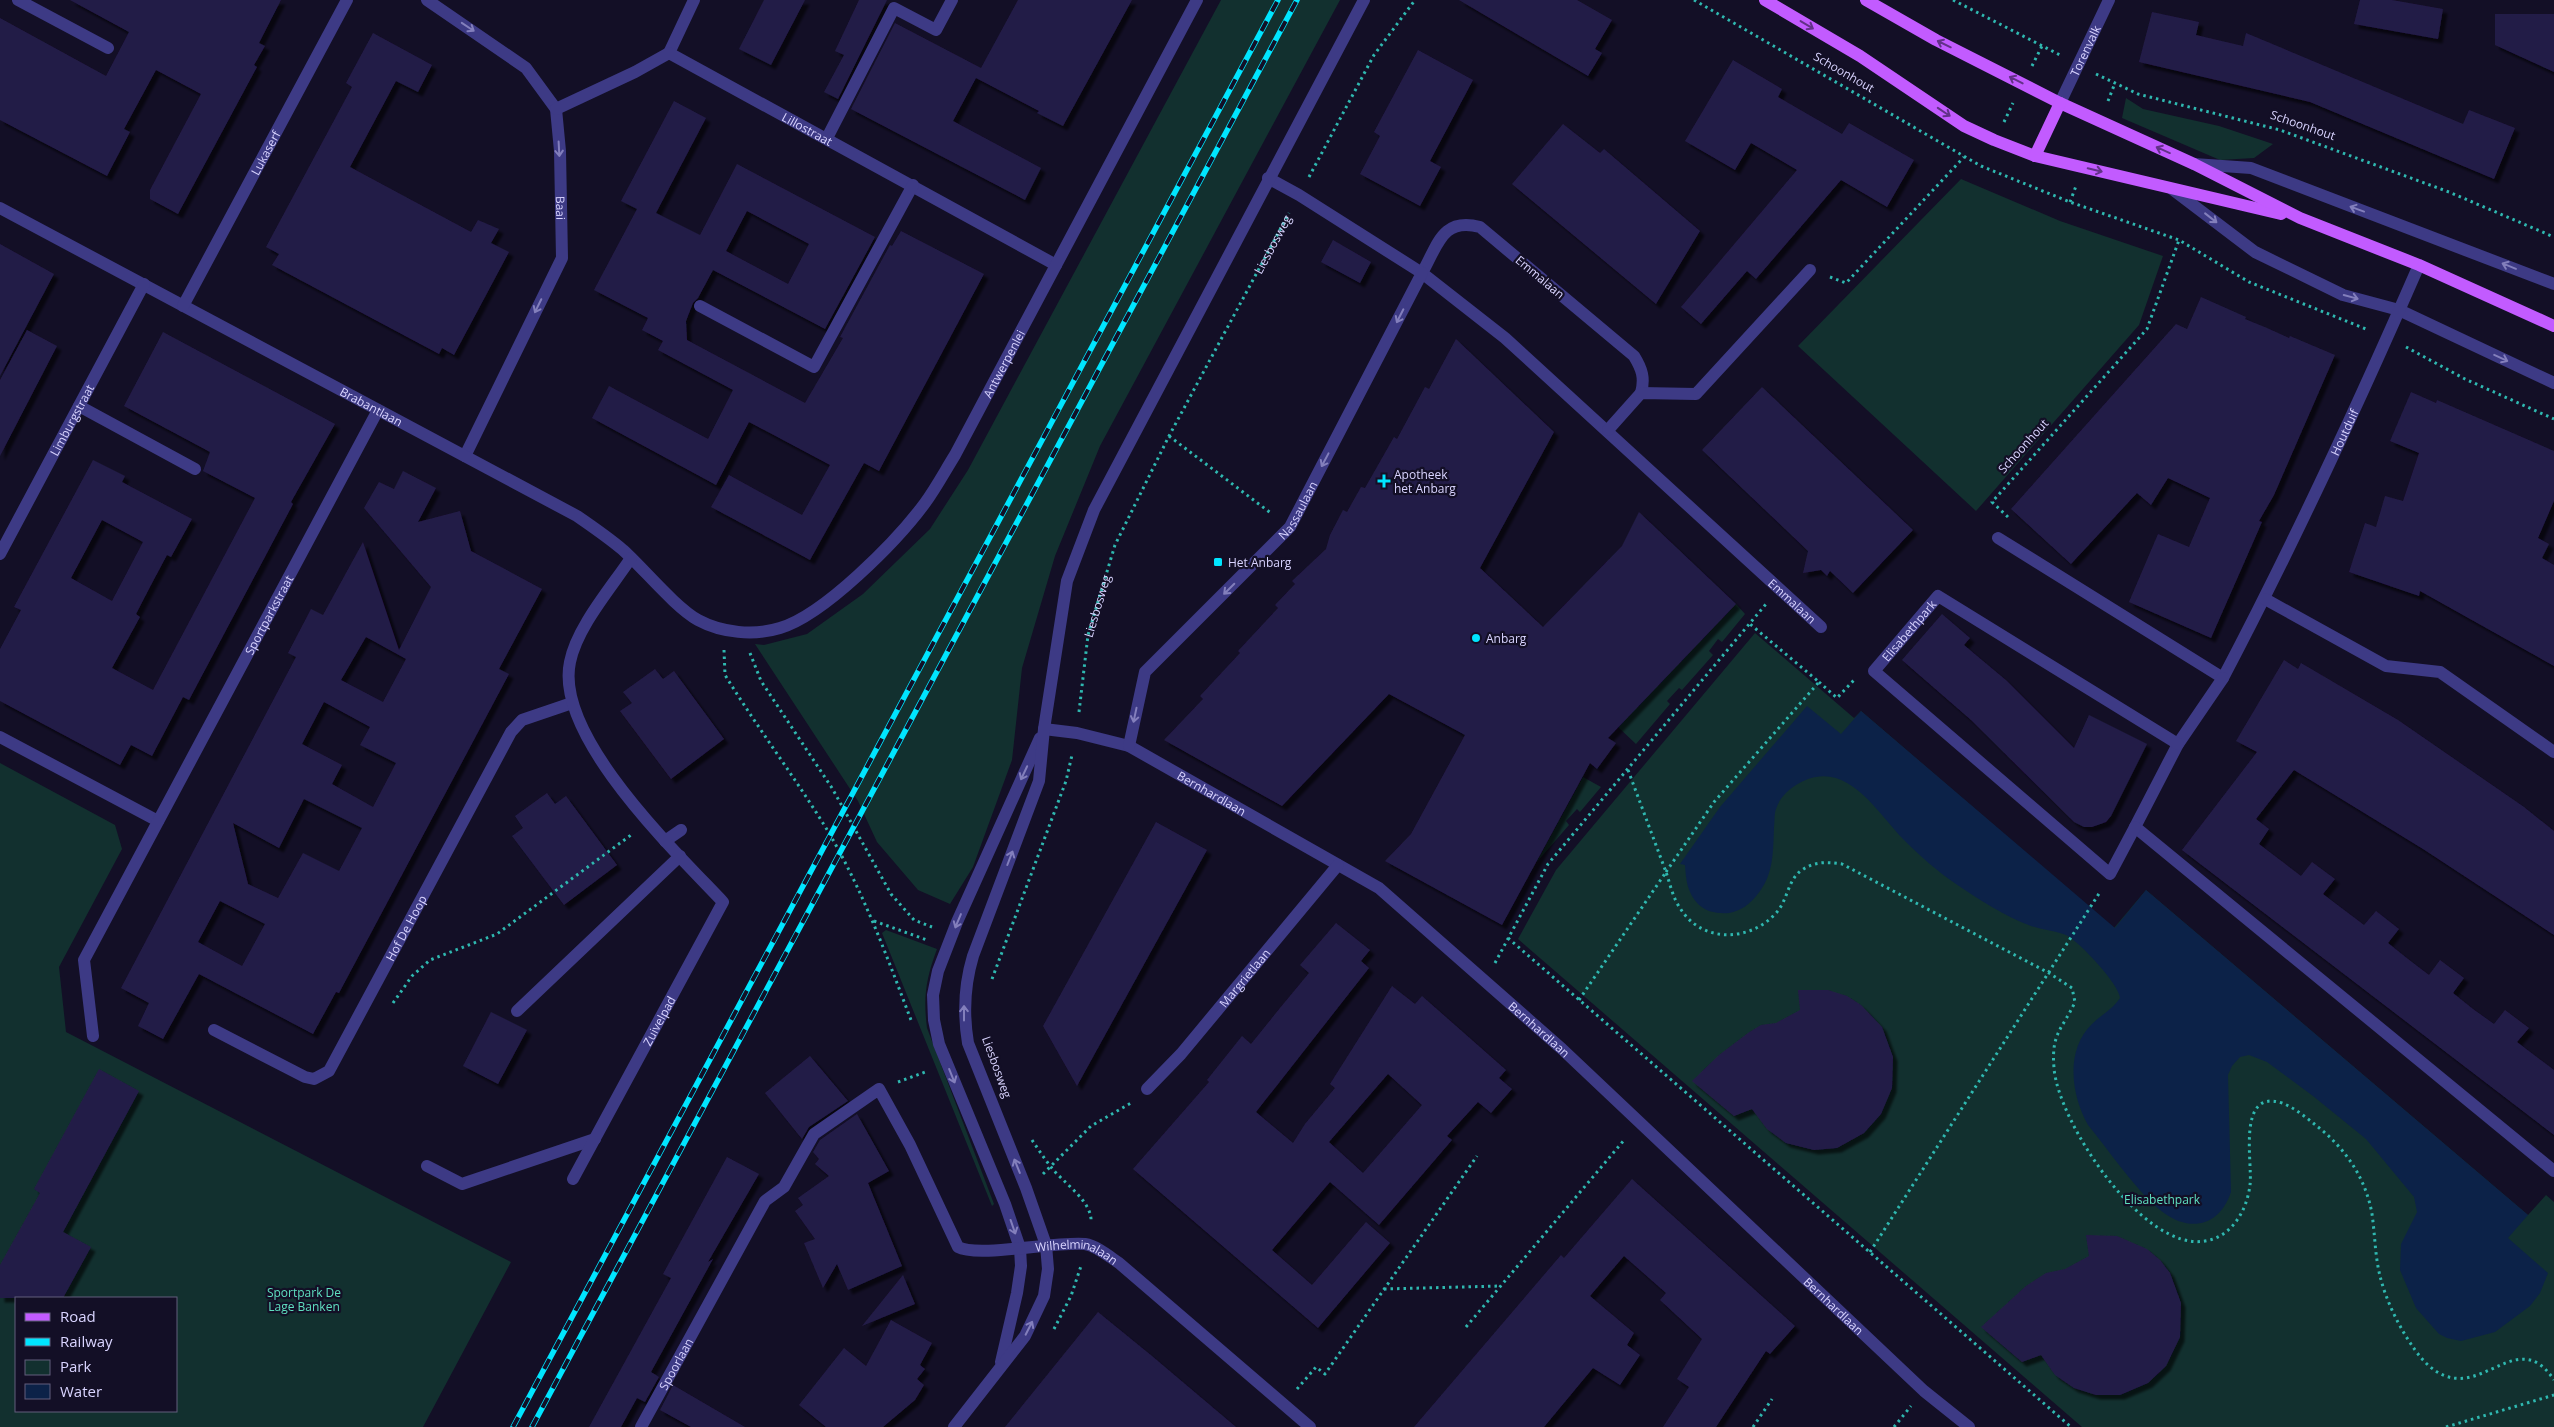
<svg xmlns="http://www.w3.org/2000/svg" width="2554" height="1427" font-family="'Open Sans',sans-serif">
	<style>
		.green { fill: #12302f; fill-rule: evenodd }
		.water { fill: #0c2248 }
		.building { fill: #241b47; fill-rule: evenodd; filter: url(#shadow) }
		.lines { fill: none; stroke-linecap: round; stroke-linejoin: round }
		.path { stroke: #2fb8b0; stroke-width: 3; stroke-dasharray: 2.5 4; stroke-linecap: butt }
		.minor { stroke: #3d3a85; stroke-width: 12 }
		.major { stroke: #c25bff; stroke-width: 12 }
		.rail-casing { stroke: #00e5ff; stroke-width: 5.5 }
		.rail { stroke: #130f26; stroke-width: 4; stroke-dasharray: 11; stroke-linecap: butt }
		.oneway { stroke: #623188 }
		.oneway2 { stroke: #837fbc }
		.poi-dot { fill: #00e5ff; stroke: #130f26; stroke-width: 2 }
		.labels { text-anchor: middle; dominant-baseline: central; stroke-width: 4.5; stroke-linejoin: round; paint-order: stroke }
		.street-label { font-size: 12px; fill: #d9d4ff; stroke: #130f26 }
		.poi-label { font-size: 12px; fill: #d9d4ff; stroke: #130f26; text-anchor: start }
		.park-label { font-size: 12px; fill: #5fe0c0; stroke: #130f26 }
	</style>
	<defs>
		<filter id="shadow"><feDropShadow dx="4.5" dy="4.5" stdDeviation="1" flood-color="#0009"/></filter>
	</defs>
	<rect width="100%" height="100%" fill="#130f26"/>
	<g class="green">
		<path d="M1221,0H1340L1100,446L1055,556L1022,668L1012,760L973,867L950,904L918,890L877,842L858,801L755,644L764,645L807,634L863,594L930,529L968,470Z"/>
		<path d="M2126,98L2143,109L2219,126L2273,144L2254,158L2220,160L2122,118Z"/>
		<path d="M1961,179L2060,221L2163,256L2139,325L1976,511L1798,346Z"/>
		<path d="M1736,604L1745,614L1722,642L1718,639L1709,651L1713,655L1682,690L1679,688L1667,701L1670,704L1636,744L1618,727Z"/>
		<path d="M1755,633L1854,718L1861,711L2114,928L2146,890L2528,1215L2546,1195L2554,1202V1427H2082L1518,939L1556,870Z"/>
		<path d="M0,763L115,825L122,849L59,967L66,1032L511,1262L423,1427H0ZM16,1298H176V1411H16Z"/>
		<path d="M1583,777L1601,787L1580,812L1577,809L1566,821L1569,825L1536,863Z"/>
		<path d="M886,930L937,949C926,979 923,996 927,1028L994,1204L992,1206L882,933Z"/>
	</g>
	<path class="water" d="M1807,706L1841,734L1861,711L2115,928L2146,890L2528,1215L2508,1238L2548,1273L2540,1293L2530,1306L2495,1332L2461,1341L2447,1338L2439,1334L2416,1308L2400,1270L2401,1244L2417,1212L2414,1197L2366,1139L2313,1096L2267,1062L2249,1055L2240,1057L2232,1066L2228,1075L2231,1192C2220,1225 2192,1233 2164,1213C2139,1195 2108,1149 2088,1125C2071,1095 2065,1050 2092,1024C2101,1015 2113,1009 2120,998C2119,984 2081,944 2068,936C2058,931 2043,930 2031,926C2004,916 1980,900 1956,884C1937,871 1920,856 1904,840C1881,817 1854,770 1816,777C1799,780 1781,793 1776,809C1774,814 1775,821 1774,827C1773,852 1774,875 1757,895C1750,904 1741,911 1729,913C1718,914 1706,912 1698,904C1687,892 1686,880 1685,865L1680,864L1720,807Z"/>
	<g class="building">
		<path d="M70,0H281L259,43L265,46L254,65L257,67L178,214L150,199V190L201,94L156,70L124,129L130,132L107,176L0,120V18L106,76L129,32Z"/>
		<path d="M764,0H805L771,65L739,49Z"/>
		<path d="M859,0H887L838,99L824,92L844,55L835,51Z"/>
		<path d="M1018,0H1132L1063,126L1037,113L1039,111L976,78L953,121L1041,168L1025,200L851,109L895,23L981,68Z"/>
		<path d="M1459,0H1577L1612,20L1595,49L1602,53L1588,76Z"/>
		<path d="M2360,0H2392L2443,9L2438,39L2354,24Z"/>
		<path d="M2152,12L2199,22L2196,35L2243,46L2246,33L2463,124L2469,110L2515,128L2494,179L2310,102L2139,62Z"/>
		<path d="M2495,14H2554V72L2495,45Z"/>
		<path d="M373,33L432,65L418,92L396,81L350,167L471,232L478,220L499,229L491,243L509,252L454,355L442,348L439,354L272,265L279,254L266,247L352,87L346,83Z"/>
		<path d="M1418,50L1473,80L1430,161L1441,167L1420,206L1360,174L1380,136L1374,132Z"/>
		<path d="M1733,60L1782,89L1778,97L1842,134L1849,123L1914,160L1887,207L1841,180L1756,279L1747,271L1701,324L1681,307L1797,170L1751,143L1735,170L1685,141Z"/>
		<path d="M674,101L706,118L656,213L700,235L737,164L875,237L825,329L713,270L698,298L693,303L686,321L687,340L805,403L843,338L840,337L890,245L892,246L901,231L984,274L879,471L864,463L810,560L711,507L729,475L802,515L830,465L749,422L716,485L592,418L609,386L708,439L733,390L658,350L663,341L642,330L648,318L594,290L637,209L621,201ZM747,211L809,244L788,284L726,251Z"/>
		<path d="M1563,124L1600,153L1604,149L1700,231L1656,304L1512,184Z"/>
		<path d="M1333,240L1371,262L1360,283L1321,262Z"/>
		<path d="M0,244L54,274L0,376Z"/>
		<path d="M2201,297L2246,317L2245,319L2267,328L2289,338L2290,336L2335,355L2274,495L2259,521L2262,522L2211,638L2129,602L2158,534L2189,547L2210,498L2168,478L2151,505L2137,493L2071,564L2011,509L2176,324L2187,329Z"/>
		<path d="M27,330L57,346L0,456V380Z"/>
		<path d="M163,332L335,424L291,502L293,504L189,700L183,697L152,756L131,745L120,765L0,701V649L21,610L14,607L93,460L125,476L122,482L192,519L171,557L167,555L151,585L136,614L140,617L112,668L153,690L255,498L203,471L210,452L124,406ZM102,520L143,542L112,601L71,578Z"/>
		<path d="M1456,339L1554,432L1480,568L1543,627L1622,546L1639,512L1736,604L1608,738L1616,743L1597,769L1590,763L1502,925L1385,861L1411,834L1465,735L1389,694L1282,806L1164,740L1203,699L1200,696L1240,653L1238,651L1278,608L1275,605L1295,584L1292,581L1326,549L1330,535L1343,510L1347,512L1361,487L1365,488L1394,437L1397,439L1425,387L1429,389Z"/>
		<path d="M1762,387L1913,530L1853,593L1830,571L1827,576L1821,570L1803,573L1808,551L1702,450Z"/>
		<path d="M2411,392L2436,403L2437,400L2554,451V501L2538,538L2549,544L2542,558L2554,565V666L2420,591L2419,596L2349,572L2365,523L2376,527L2385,496L2403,501L2419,453L2390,441Z"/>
		<path d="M403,471L436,488L418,522L460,511L471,551L542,589L499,669L509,674L339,993L336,992L313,1034L199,974L163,1039L138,1026L149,1003L121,988L296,657L288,653L311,609L323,615L363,542L399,650L431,587L364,508L379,482L394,489ZM366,637L406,659L383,702L341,680ZM324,702L370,727L360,745L396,763L373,807L332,784L342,765L302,744ZM304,799L362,828L339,871L303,853L278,898L248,884L233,823L279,848ZM220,901L265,924L242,966L198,942Z"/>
		<path d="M1942,614L1970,638L1964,645L2007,681L2074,748L2089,715L2147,744L2111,816L2106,822L2092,827H2084L2074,822L1971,720L1902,660Z"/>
		<path d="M2284,660L2298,669L2301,663L2398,720L2524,807L2554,831V935L2423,849L2294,770L2256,819L2269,829L2259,844L2301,876L2312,862L2335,879L2323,894L2364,925L2376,911L2399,929L2388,943L2408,959L2429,975L2440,960L2464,978L2453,993L2473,1009L2494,1024L2505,1010L2529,1028L2517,1042L2554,1070V1135L2182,850L2257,752L2236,741Z"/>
		<path d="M655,669L663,679L674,671L724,739L671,779L620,711L632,703L623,692Z"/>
		<path d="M547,793L555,804L566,796L617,865L564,905L512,836L523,828L515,816Z"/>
		<path d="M1156,822L1207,850L1077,1086L1043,1026Z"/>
		<path d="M1336,923L1370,950L1361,961L1369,968L1256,1112L1293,1143L1305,1124L1335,1088L1330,1084L1392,986L1415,1004L1422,996L1506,1070L1499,1078L1512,1089L1491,1113L1478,1102L1447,1136L1452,1140L1379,1225L1330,1182L1272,1250L1312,1285L1366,1222L1390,1243L1318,1328L1133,1169L1209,1082L1207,1080L1242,1036L1251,1044L1280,1008L1309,973L1300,965ZM1388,1074L1422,1105L1363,1173L1329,1142Z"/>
		<path d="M1798,990H1828L1847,996L1861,1005L1882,1027L1893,1057L1892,1088L1881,1114L1864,1133L1837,1148L1814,1150L1786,1143L1767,1129L1752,1109L1734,1116L1692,1081L1719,1055L1748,1033L1761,1025L1776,1023L1800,1010Z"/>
		<path d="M491,1012L527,1030L498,1084L463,1066Z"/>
		<path d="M810,1056L848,1101L809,1127L802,1139L765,1093Z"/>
		<path d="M99,1069L139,1091L63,1232L91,1247L63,1298H0V1265L40,1193L34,1189Z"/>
		<path d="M857,1114L889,1171L868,1183L902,1266L848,1290L837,1264L823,1288L804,1243L815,1239L795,1211L803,1205L798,1198L829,1176L815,1164L819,1159L813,1152L820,1140Z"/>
		<path d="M727,1157L759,1174L708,1262L713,1259L651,1372L659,1377L645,1402L637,1398L621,1427H589L671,1278L663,1274Z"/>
		<path d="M1632,1179L1795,1326L1770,1354L1766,1351L1716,1427H1663L1689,1387L1677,1379L1702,1339L1660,1300L1666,1293L1624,1256L1590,1296L1634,1333L1627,1345L1640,1355L1620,1385L1593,1368L1544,1427H1414L1561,1255L1564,1258Z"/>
		<path d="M2086,1235L2117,1236L2147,1249L2160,1260L2170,1273L2181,1303L2180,1337L2166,1366L2148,1383L2120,1395H2096L2074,1388L2055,1375L2041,1355L2022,1362L1981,1327L2026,1286L2046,1273L2065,1269L2089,1256Z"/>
		<path d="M903,1275L915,1304L862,1326Z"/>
		<path d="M1098,1312L1152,1356L1236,1427H1005Z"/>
		<path d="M891,1320L932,1343L920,1365L925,1369L917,1379L924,1385L915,1400L883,1427H826L799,1405L844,1348L866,1366Z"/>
		<path d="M673,1385L745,1427H691L660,1410Z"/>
	</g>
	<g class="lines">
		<g class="path">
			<path d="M1694,0L1981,166L2070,202L2179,240L2249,282L2366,329"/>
			<path d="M1953,0L2060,55"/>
			<path d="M2032,66L2042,46"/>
			<path d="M2096,74L2138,94L2280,130L2449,192L2554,237"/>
			<path d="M2108,101L2115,83"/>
			<path d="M2004,122L2013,103"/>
			<path d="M1309,177L1374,55L1415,0"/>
			<path d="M2070,202L2076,186"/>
			<path d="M1830,277L1846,283L1964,157"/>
			<path d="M2406,347L2465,379L2554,419"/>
			<path d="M1169,436L1272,514"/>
			<path d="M2008,517L1992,502L2147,329L2179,240"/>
			<path d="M724,650L725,675C757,727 794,776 826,828C862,888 886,954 911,1020"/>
			<path d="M750,653L761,681L832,788L891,894L914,920L932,927"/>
			<path d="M1819,682L1837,698L1854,680"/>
			<path id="s1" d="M1079,712L1088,635L1115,545L1169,436L1289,213"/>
			<path d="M1628,770L1666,872"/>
			<path d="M1666,872L1714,802L1819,682L1750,624"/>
			<path d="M874,921L927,940"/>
			<path d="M1508,938L2071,1427"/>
			<path d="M1495,963L1548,864L1766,604"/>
			<path d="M992,979L1066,781L1072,755"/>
			<path d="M1579,1000L1666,872C1670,884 1673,898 1680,908C1702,944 1751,942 1777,912C1788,899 1788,879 1802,870C1815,861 1827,862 1842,864L2049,973L2072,988L2075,1002C2062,1030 2051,1033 2054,1068C2058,1122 2143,1252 2205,1241C2232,1237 2247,1210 2250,1185C2253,1164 2236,1088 2282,1103C2295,1108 2307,1118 2318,1127C2346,1149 2366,1179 2372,1214C2375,1235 2375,1256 2380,1276C2386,1301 2400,1329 2415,1350C2471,1427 2512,1316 2554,1380"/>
			<path d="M393,1003L412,976L430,960L497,934L631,835"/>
			<path d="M898,1082L928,1071"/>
			<path d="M1032,1140C1038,1149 1044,1158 1051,1167C1063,1183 1093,1201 1091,1223"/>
			<path d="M1043,1174L1091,1126L1131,1103"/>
			<path d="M1870,1252L2100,892"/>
			<path d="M1384,1289L1500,1286"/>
			<path d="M1466,1327L1625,1139"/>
			<path d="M1054,1329L1071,1296L1081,1266"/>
			<path d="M1297,1389L1316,1367L1325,1374L1477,1156"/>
			<path d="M1753,1427L1772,1399"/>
			<path d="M1894,1427L1911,1406"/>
			<path d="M2446,1427L2554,1395"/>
		</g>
		<g class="minor">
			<path d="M18,0L108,48"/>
			<path id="s2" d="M427,0L526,68L556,109L560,151L562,258L465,456"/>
			<path d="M669,53L694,0"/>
			<path id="s3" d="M2060,103L2109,0"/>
			<path id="s4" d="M556,109L635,72L669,53L1056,265"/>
			<path d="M827,138L894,8L936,30L952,0"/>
			<path d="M2194,164L2251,168L2554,284"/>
			<path d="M2172,189L2255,252L2343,295L2399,310L2554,383"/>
			<path id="s5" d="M0,208L577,516C593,527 609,538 623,550C644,569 675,607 698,620C722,633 754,636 780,628C824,615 897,541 925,503C936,488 945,471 955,455L1197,0"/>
			<path id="s6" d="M183,306L347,0"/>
			<path d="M700,306L814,367L913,185"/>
			<path id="s7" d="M1641,393C1645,378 1642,369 1634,356L1480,227C1442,217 1438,245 1422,273L1505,338L1821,627"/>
			<path d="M79,406L195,469"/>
			<path d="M1608,430L1641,393L1696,394L1810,270"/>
			<path id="s8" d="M1998,538L2223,678C2294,543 2358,405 2419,265"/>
			<path id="s9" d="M0,554L144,284"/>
			<path d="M2265,599L2386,666L2440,672L2554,752"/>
			<path d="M2223,678L2178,744L2135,827L2554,1171"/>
			<path id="s10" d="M1044,729L1077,733L1129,746L1379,888L1562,1049L1924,1391L1969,1427"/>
			<path d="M0,737L158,821"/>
			<path id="s11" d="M1129,746L1145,672L1290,527L1422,273L1299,195L1268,178"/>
			<path id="s12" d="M2135,827L2110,874L1874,671L1938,596L2178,744"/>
			<path d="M665,841L681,830"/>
			<path d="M517,1011L680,856"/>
			<path id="s13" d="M214,1030L305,1077L314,1079L329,1071L511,732L522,720L572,703"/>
			<path id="s14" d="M93,1036L84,960L378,410"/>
			<path id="s15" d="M1147,1089L1181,1054L1338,865"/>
			<path d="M427,1166L462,1184L595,1139"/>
			<path id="s16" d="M573,1179L723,902C676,852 554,736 570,662C577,627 611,588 631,558"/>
			<path d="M1001,1362L1017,1293L1021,1266L1020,1248L1005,1204L939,1044L934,1020L933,995L938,971L957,922L1040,738"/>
			<path id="s17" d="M641,1427L765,1201L784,1187L814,1134L879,1089L910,1145L958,1247C978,1258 1056,1241 1085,1244C1097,1246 1110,1257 1119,1263L1310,1427"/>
			<path d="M954,1427L1025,1336L1044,1296L1048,1269L1046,1245L1026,1188L968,1043C963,1013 964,986 973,956L1039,781L1044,729L1067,581L1094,510L1364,0"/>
		</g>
		<g class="major">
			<path d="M1765,0L1860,56L1964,126L1994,140L2035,156L2281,214"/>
			<path d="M1866,0L1936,40L2060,103L2194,164L2300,218L2419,265L2554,326"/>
			<path d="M2035,156L2060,103"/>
		</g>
		<g class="rail-casing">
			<g id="rail">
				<path d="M513,1427L1278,0"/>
				<path d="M532,1427L1297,0"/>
			</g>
		</g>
		<use href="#rail" class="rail"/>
	</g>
	<defs><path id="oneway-shaft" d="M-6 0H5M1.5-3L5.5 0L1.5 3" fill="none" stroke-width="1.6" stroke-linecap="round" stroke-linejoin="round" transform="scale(1.25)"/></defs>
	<g class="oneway">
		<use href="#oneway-shaft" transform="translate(1807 25) rotate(31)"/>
		<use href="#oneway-shaft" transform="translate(1944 44) rotate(-154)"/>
		<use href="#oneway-shaft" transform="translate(2016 80) rotate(-153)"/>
		<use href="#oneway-shaft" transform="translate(1944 112) rotate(34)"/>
		<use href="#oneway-shaft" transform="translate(2163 150) rotate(-156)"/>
		<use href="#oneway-shaft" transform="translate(2095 170) rotate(13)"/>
	</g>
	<g class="oneway2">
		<use href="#oneway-shaft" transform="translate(468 27) rotate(34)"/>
		<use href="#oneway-shaft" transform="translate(559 149) rotate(87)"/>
		<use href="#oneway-shaft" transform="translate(2357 209) rotate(-160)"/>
		<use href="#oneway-shaft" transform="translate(2211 218) rotate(38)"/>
		<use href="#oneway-shaft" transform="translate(2509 266) rotate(-158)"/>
		<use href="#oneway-shaft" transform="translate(2351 297) rotate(15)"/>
		<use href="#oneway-shaft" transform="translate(538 306) rotate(116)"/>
		<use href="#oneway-shaft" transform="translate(1400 316) rotate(117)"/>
		<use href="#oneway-shaft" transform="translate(2501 358) rotate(25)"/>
		<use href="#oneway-shaft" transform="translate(1325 460) rotate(118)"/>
		<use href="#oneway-shaft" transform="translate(1229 589) rotate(135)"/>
		<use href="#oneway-shaft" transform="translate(1135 715) rotate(102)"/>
		<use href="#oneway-shaft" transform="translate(1024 773) rotate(115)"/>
		<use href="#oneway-shaft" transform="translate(1010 858) rotate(-69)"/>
		<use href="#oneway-shaft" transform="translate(958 921) rotate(113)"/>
		<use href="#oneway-shaft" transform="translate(964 1013) rotate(-90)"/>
		<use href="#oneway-shaft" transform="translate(952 1076) rotate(68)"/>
		<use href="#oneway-shaft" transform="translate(1017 1166) rotate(-112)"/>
		<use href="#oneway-shaft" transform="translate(1013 1227) rotate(71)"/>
		<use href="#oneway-shaft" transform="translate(1029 1328) rotate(-63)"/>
	</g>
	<g class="poi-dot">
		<path d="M1381.5 473.5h5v5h5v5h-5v5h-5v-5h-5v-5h5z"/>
		<rect x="1213" y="557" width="10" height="10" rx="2.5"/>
		<circle cx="1476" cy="638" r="5"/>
	</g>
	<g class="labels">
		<g class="street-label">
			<text stroke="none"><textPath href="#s3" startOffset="58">Torenvalk</textPath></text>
			<text transform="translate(1844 72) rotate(30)">Schoonhout</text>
			<text transform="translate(2303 125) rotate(19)">Schoonhout</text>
			<text stroke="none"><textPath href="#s4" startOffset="284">Lillostraat</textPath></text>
			<text stroke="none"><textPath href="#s6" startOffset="174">Lukaserf</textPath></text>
			<text stroke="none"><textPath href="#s2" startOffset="270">Baai</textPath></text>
			<text stroke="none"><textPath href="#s1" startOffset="511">Liesbosweg</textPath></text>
			<text transform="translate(1540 277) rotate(40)">Emmalaan</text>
			<text stroke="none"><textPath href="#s5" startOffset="1252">Antwerpenlei</textPath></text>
			<text stroke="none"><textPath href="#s5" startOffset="421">Brabantlaan</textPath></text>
			<text stroke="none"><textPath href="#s9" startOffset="152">Limburgstraat</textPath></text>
			<text stroke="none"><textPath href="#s8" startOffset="539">Houtduif</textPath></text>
			<text transform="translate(2023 446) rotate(-48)">Schoonhout</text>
			<text stroke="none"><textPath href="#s11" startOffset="299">Nassaulaan</textPath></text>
			<text stroke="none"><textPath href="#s7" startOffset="818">Emmalaan</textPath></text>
			<text stroke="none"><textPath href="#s1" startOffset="108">Liesbosweg</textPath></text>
			<text stroke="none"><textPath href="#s14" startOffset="468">Sportparkstraat</textPath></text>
			<text stroke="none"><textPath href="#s12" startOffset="418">Elisabethpark</textPath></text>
			<text stroke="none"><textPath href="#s10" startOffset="182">Bernhardlaan</textPath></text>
			<text stroke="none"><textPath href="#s13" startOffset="291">Hof De Hoop</textPath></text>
			<text stroke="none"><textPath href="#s15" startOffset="148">Margrietlaan</textPath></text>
			<text stroke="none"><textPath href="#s16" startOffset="180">Zuivelpad</textPath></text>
			<text stroke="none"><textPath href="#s10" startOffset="588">Bernhardlaan</textPath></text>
			<text transform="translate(997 1067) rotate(70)">Liesbosweg</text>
			<text stroke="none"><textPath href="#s17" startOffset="719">Wilhelminalaan</textPath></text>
			<text stroke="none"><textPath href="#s10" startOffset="992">Bernhardlaan</textPath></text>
			<text stroke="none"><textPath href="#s17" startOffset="72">Spoorlaan</textPath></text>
		</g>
		<g class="poi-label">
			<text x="1394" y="474">Apotheek<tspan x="1394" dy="14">het Anbarg</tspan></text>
			<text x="1228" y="562">Het Anbarg</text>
			<text x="1486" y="638">Anbarg</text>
		</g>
		<g class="park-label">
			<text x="2162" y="1199">Elisabethpark</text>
			<text x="304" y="1292">Sportpark De<tspan x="304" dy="14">Lage Banken</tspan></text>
		</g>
	</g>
	<rect x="15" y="1297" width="162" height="115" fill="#130f26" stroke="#625e7d"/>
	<rect x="25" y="1313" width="25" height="8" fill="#c25bff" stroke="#625e7d"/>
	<text x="60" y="1322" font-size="15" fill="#d9d4ff">Road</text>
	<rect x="25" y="1338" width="25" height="8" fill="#00e5ff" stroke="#625e7d"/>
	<text x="60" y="1347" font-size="15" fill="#d9d4ff">Railway</text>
	<rect x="25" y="1360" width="25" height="15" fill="#12302f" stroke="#625e7d"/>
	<text x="60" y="1372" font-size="15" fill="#d9d4ff">Park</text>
	<rect x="25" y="1384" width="25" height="15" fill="#0c2248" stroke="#625e7d"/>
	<text x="60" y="1397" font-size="15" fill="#d9d4ff">Water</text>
</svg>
